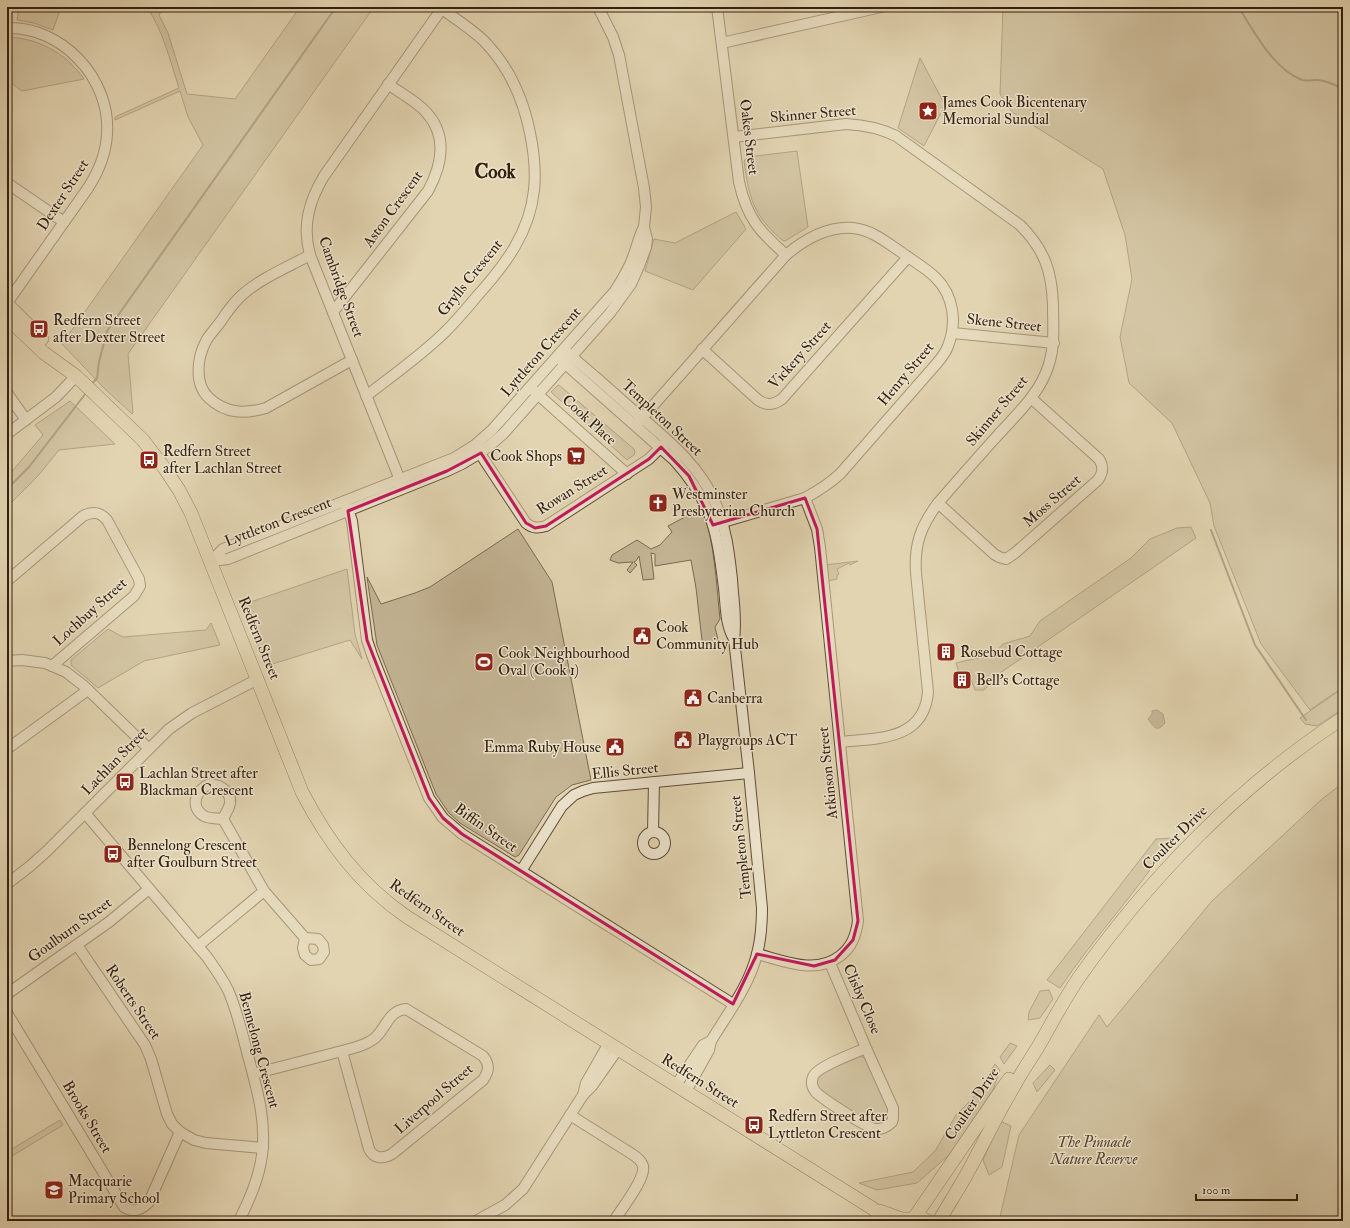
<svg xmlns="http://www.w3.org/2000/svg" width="1350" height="1228" font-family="'IM FELL Double Pica',serif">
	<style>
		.green { fill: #c4b595; stroke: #7c6a52 }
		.water { fill: #a6977a; stroke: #78674f }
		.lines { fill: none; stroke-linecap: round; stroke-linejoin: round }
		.stream { stroke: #78674f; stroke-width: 2 }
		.minor-casing { stroke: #5f4d38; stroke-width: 12 }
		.major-casing { stroke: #33200f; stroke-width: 14 }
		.minor { stroke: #ece3cc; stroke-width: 10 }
		.major { stroke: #e2d4b1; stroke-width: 13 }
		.marked { fill: none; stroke: #c2185b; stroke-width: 3; stroke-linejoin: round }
		.labels { text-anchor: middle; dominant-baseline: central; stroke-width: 3; stroke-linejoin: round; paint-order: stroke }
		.poi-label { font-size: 15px; fill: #33200f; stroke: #ece3cc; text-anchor: start }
		.street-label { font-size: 15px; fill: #33200f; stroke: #ece3cc }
		.park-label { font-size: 15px; font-style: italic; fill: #574530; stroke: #ece3cc }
		.district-label { font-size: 19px; font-weight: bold; fill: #33200f; stroke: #ece3cc }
	</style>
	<rect width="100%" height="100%" fill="#e2d4b1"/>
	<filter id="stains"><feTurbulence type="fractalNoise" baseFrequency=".005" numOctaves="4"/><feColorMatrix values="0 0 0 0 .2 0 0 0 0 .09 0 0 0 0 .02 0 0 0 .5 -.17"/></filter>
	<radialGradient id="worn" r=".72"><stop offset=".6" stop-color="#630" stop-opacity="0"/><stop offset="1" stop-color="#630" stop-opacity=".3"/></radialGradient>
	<g class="green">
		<path d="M19,7H61L53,30L34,23L17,20Z"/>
		<path d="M147,7H155L156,9L157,7H164L159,15L168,33L187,94L235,99L300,7H374L128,354L133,413L132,414L103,387L62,344L203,145L188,117L180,91L115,120V117L179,88C170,60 163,31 147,7Z"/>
		<path d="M1003,7H1343V687L1310,710L1261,644L1214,526L1210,503L1172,423L1129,383L1120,337L1132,279L1125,235L1103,169L1012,112L1000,94Z"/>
		<path d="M7,37C38,38 66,53 84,79L22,91L7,80Z"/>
		<path d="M920,58L945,105L924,146L898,128Z"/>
		<path d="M797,151L808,227L785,241L782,240C753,215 749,198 744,161L748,157Z"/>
		<path d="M736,212L746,229L693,290L645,271L654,239L675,243Z"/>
		<path d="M559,385L634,449L635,452L634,455L627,460L551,392L557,386Z"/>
		<path d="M70,401L115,444L59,450L37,477L7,507V477L43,435L35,425Z"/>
		<path d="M702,508C715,543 716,582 720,619L715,627L720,648L703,649L696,588L691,560L655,566V554L651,553L654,579L643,580L639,556L636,561L634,562L637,565L630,573L627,570L633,562L618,563L610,560L612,555L637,540L651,549L660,545L672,532L668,526Z"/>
		<path d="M1191,527L1196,538L1000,673L984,690H975L969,675L959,673L956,663L990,655L996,652L1003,644L1030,636L1040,621L1131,558L1150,539L1177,528Z"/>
		<path d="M518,529L552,582L591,780L572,785L556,797L519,855L515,857L460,823L449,813L436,794L377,645L367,577L381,604L415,593L430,587Z"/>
		<path d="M858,561L850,565L849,563L837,569L839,574L837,575V579L828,581L825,565Z"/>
		<path d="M347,569L355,634L362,659L350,640L266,666L242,605Z"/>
		<path d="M211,623L220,645L144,661L98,688L71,665V660L108,629L123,637L206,630Z"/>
		<path d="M1343,688V709L1317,726L1305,724L1300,718Z"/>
		<path d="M1343,783V1221H999L1019,1135L1099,1015L1107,1027L1212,901L1322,799Z"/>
		<path d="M1172,838C1138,891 1095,936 1060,988L1047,980L1156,839Z"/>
		<path d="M1049,990L1053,999L1040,1018L1028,1020L1029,1012L1040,991Z"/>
		<path d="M1010,1043L1017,1046L1004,1064L1000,1057Z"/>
		<path d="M859,1056L863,1057L867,1060L888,1109V1119L884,1124L872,1125L817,1089V1077L822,1072Z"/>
		<path d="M995,1064L1000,1070L993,1090L949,1155L917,1183L877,1190L859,1183L913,1172L935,1151L956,1115L973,1098Z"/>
		<path d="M1050,1065L1055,1070L1037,1092L1033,1083Z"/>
		<path d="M60,1120L63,1125L7,1159V1152Z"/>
		<path d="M1000,1121L1011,1126L1002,1167L989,1175L983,1160Z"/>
	</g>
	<path class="water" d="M1157,710L1163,714L1165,723C1156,734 1153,725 1148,719L1152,714V711Z"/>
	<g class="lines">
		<g class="stream">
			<path d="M1241,11C1256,35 1275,70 1302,80C1307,81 1312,80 1317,80C1326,80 1335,85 1343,89"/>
			<path d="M92,384L97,378L99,362L107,331L336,7"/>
			<path d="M7,489L29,467L86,393"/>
			<path d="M1211,530L1255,645L1306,720"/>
		</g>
		<g class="minor-casing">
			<g id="minor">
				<path d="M717,7L739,182C747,218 759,231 786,255"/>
				<path d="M7,28C62,26 111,79 107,134C106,154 99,171 88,188L7,303"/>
				<path d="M722,43L881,7"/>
				<path d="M734,137L846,124C865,125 880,128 896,136L1020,225C1045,250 1052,272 1053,306C1053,326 1055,345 1049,364C1041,392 1018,413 998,435C978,457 958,480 938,503C921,526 914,544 916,573L928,692C924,741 877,738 840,742"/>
				<path d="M7,183L64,222"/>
				<path d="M310,255C288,267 261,278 242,295C233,303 227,312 221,321C216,328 210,334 206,341C197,358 194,384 209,398C226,414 245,414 266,408L352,360"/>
				<path d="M333,312L428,191C442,165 448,136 426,112C416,101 400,93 388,84"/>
				<path d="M953,333L1054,343"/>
				<path d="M702,349L758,400C767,406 773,405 782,399L908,257"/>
				<path d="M564,350C588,370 612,391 635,412C665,438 699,464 715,502C726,527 729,552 732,579C733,599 737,619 734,639L749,773L762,908C762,923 761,939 757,954C749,986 728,1013 711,1041L709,1050L686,1091"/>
				<path d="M561,360L674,460C713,503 717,532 724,588C726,605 725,624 734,639"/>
				<path d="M534,391L627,474"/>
				<path d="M7,393L26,420"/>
				<path d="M366,396C393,375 422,355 446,331C457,320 468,307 478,295C505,265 530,232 534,190C536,170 534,152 530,133C523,98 509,66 483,40C470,28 456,19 442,9"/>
				<path d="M636,425L786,255C805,239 827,226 853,228C872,230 886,242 901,252C913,261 926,268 936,278C954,296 957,323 948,346C946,352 942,357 938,362L840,474C829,484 818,491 805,498L713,525"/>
				<path d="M7,434L56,397L76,376"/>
				<path d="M477,449L526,523C533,529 539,528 546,526L649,459L665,443"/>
				<path d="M402,485L310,255C302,226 309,201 324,176L443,7"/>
				<path d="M345,501L352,521L353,529L367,640L372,655L429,798L443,818L462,834L733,1004"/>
				<path d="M938,503L994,554L999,557L1006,559L1015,553L1098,480C1103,473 1104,467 1099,459L1031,398"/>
				<path d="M211,561L228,559L447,471C469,462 486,450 503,434L610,313L631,284L639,266L646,247L647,239L644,227L646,207L644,188L619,55L613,37L598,7"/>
				<path d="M211,561L223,549L454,458L475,445L492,430L615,291C622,280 629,269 633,257C637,247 639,236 644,227"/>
				<path d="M7,581L83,516C93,511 100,512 107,520L139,579L140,586L134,596L52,666"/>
				<path d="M7,661L22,660L45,663L66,672L84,686L148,748"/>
				<path d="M7,749L88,690"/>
				<path d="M210,784C222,785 234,794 229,807C227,811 225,815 223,819C217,818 210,819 204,816C189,807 196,789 210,784Z"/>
				<path d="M85,813L207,957C214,967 222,978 228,990C236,1008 241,1028 246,1048C255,1083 267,1118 262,1155C259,1179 249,1200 239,1221"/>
				<path d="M223,819L264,891L305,938L318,939L323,945L324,952L319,959L311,960L305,955L303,948L305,938"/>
				<path d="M653,832L654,782"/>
				<circle cx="654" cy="843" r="11"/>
				<path d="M521,871L562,806L574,795L583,791L593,788L749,773"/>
				<path d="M7,884L29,867L47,851L169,729L192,713L258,679"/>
				<path d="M77,945L145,1045L151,1059L167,1114L172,1124L180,1132L194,1140L206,1143L263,1148"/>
				<path d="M198,946L264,891"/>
				<path d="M757,954C785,961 815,975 840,956C852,947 856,935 858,921L820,547L817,529L805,498"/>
				<path d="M830,963L866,1048C855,1053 816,1067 813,1077C811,1082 812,1087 815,1091C820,1098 868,1128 875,1129C882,1130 887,1127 892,1122L893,1118V1108L866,1048"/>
				<path d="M7,994L109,922L149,889"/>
				<path d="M7,1013L124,1207C134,1213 141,1210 149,1202L180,1132"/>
				<path d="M253,1074L342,1051L369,1149C374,1159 383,1159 392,1154L483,1080C489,1071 490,1065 483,1056L406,1009C388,1011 387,1027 375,1038C366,1045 354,1048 342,1051"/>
				<path d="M676,1085L703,1045L711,1041"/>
				<path d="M583,1095L592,1086L618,1049"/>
				<path d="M570,1115L632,1154C637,1157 641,1160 643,1166C646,1179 621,1209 614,1221"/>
				<path d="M476,1221L505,1205L523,1189L583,1095L586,1083L609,1043"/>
			</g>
		</g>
		<g class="major-casing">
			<g id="major">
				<path d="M7,304L42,339"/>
				<path d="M7,318L44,353L76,376L143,440L165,469L179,490L191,513L302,792C328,842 359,884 407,917L872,1208L888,1221"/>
				<path d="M880,1211L902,1219H912"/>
				<path d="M914,1218L1009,1079"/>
				<path d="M907,1221C914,1217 921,1217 928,1221"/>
				<path d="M939,1221C947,1207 956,1193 964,1179C980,1151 993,1122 1009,1095C1018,1078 1028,1063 1038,1047C1052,1023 1064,999 1080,976C1151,876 1240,785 1343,718"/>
			</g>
		</g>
		<use href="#minor" class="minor"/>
		<use href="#major" class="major"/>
	</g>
	<path d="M0 0H1350V1228H0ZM661,447L689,476L713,525L805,498L817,529L858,921L853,940L835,960L814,966L757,954L733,1004L462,834L443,818L429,798L367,640L348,511L447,471L481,453L526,523L535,528L546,526L649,459Z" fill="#e2d4b1" fill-opacity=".55" fill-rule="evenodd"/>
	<path class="marked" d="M661,447L689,476L713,525L805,498L817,529L858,921L853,940L835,960L814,966L757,954L733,1004L462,834L443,818L429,798L367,640L348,511L447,471L481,453L526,523L535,528L546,526L649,459Z"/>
	<defs>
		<g id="sight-square" transform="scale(1)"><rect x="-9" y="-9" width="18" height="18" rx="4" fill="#8f2418" stroke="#ece3cc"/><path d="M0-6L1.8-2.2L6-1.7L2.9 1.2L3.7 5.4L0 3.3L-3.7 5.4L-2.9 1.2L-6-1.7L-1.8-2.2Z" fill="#fff"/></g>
		<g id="bus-square" transform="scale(1)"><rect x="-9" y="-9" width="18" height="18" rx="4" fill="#8f2418" stroke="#ece3cc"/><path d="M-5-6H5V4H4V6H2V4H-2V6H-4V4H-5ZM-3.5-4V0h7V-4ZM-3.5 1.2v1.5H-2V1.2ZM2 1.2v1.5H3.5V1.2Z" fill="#fff"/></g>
		<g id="supermarket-square" transform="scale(1)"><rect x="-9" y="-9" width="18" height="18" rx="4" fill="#8f2418" stroke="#ece3cc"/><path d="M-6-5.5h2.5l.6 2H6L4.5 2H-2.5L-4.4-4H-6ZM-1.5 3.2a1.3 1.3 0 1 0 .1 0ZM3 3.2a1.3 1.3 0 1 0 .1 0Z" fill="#fff"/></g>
		<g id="church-square" transform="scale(1)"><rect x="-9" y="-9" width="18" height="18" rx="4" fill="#8f2418" stroke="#ece3cc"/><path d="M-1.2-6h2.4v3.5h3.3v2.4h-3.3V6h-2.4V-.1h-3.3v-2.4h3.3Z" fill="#fff"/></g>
		<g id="civic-square" transform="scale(1)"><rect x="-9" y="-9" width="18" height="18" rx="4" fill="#8f2418" stroke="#ece3cc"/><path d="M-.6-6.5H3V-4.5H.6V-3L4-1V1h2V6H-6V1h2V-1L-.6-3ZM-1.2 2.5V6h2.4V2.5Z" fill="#fff"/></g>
		<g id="building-square" transform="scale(1)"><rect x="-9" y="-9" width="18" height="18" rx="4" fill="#8f2418" stroke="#ece3cc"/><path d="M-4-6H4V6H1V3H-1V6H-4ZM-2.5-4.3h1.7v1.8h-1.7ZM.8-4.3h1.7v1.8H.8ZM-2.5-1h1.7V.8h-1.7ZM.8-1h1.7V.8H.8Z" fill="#fff"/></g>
		<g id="stadium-square" transform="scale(1)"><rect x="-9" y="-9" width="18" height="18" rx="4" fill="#8f2418" stroke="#ece3cc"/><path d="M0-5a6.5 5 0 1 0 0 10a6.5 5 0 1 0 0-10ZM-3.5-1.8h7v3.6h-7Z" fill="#fff"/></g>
		<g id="school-square" transform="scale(1)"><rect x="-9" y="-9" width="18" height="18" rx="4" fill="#8f2418" stroke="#ece3cc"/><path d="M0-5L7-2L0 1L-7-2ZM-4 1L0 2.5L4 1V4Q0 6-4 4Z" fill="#fff"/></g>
	</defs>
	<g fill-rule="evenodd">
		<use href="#sight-square" x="928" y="111"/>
		<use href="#bus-square" x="39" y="329"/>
		<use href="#supermarket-square" x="576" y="456"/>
		<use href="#bus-square" x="149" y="460"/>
		<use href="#church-square" x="658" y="503"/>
		<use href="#civic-square" x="642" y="636"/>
		<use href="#building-square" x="946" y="652"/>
		<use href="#stadium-square" x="484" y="662"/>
		<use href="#building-square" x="962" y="680"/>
		<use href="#civic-square" x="693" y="698"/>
		<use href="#civic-square" x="683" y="740"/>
		<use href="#civic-square" x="615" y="747"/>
		<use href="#bus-square" x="125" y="782"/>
		<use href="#bus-square" x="113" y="854"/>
		<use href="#bus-square" x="754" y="1125"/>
		<use href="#school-square" x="54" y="1190"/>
	</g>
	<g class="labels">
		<g class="poi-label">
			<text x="942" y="102">James Cook Bicentenary<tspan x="942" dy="17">Memorial Sundial</tspan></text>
			<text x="53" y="320">Redfern Street<tspan x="53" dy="17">after Dexter Street</tspan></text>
			<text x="163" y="451">Redfern Street<tspan x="163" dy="17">after Lachlan Street</tspan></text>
			<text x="562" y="456" text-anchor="end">Cook Shops</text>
			<text x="672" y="494">Westminster<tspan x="672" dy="17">Presbyterian Church</tspan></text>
			<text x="656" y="627">Cook<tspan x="656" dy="17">Community Hub</tspan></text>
			<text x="960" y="652">Rosebud Cottage</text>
			<text x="498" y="653">Cook Neighbourhood<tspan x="498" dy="17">Oval (Cook 1)</tspan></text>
			<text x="976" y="680">Bell's Cottage</text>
			<text x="707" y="698">Canberra</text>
			<text x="697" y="740">Playgroups ACT</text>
			<text x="601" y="747" text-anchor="end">Emma Ruby House</text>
			<text x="139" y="773">Lachlan Street after<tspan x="139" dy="17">Blackman Crescent</tspan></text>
			<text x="127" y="845">Bennelong Crescent<tspan x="127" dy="17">after Goulburn Street</tspan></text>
			<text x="768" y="1116">Redfern Street after<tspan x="768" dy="17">Lyttleton Crescent</tspan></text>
			<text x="68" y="1181">Macquarie<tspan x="68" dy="17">Primary School</tspan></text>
		</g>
		<g class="street-label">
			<text transform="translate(813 114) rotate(-5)">Skinner Street</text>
			<text transform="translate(749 137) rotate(83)">Oakes Street</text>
			<text transform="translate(63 195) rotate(-57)">Dexter Street</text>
			<text transform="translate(393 209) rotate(-54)">Aston Crescent</text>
			<text transform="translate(470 278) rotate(-51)">Grylls Crescent</text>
			<text transform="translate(341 287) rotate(70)">Cambridge Street</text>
			<text transform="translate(1004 323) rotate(6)">Skene Street</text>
			<text transform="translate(541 352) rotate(-49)">Lyttleton Crescent</text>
			<text transform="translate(800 355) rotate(-48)">Vickery Street</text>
			<text transform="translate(906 374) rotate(-50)">Henry Street</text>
			<text transform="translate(997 411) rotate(-50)">Skinner Street</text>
			<text transform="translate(662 418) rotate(43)">Templeton Street</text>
			<text transform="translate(589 420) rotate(42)">Cook Place</text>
			<text transform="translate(572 490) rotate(-32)">Rowan Street</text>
			<text transform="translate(1052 501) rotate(-41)">Moss Street</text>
			<text transform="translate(278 522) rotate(-21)">Lyttleton Crescent</text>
			<text transform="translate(90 612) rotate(-42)">Lochbuy Street</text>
			<text transform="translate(259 638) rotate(68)">Redfern Street</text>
			<text transform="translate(115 761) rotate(-46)">Lachlan Street</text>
			<text transform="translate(625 771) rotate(-6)">Ellis Street</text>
			<text transform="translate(828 773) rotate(-96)">Atkinson Street</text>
			<text transform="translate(486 828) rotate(35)">Biffin Street</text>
			<text transform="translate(1175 838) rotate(-45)">Coulter Drive</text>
			<text transform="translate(741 847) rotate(-96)">Templeton Street</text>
			<text transform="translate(427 908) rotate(35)">Redfern Street</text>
			<text transform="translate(70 930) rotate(-36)">Goulburn Street</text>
			<text transform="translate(862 999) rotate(67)">Clisby Close</text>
			<text transform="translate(133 1002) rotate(56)">Roberts Street</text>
			<text transform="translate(259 1050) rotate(75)">Bennelong Crescent</text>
			<text transform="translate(700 1081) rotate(32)">Redfern Street</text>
			<text transform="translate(434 1099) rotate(-41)">Liverpool Street</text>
			<text transform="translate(972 1104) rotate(-56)">Coulter Drive</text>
			<text transform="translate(87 1117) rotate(59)">Brooks Street</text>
		</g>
		<g class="park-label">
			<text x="1094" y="1142">The Pinnacle<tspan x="1094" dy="17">Nature Reserve</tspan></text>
		</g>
		<g class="district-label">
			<text x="495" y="172">Cook</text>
		</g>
	</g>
	<rect width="1350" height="1228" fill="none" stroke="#e2d4b1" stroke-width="24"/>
	<rect x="8" y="8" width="1334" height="1212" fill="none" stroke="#33200f" stroke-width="2"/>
	<rect x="12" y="12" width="1326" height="1204" fill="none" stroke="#33200f"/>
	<path d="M1196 1194v6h101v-6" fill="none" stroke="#33200f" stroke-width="2"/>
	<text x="1202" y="1194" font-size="12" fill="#33200f" stroke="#ece3cc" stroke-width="3" paint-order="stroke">100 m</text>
	<rect width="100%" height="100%" filter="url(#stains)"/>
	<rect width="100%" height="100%" fill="url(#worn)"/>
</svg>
